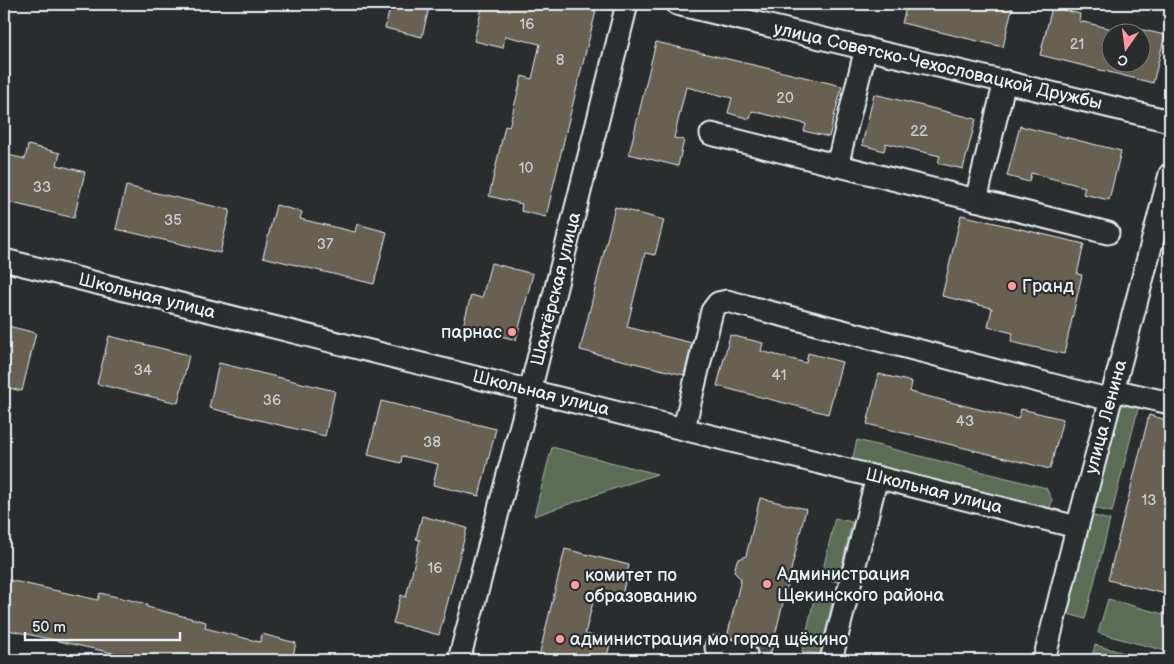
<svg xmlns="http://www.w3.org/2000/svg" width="1174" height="664" font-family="'Balsamiq Sans',sans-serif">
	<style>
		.green { fill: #5c6d55; stroke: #a2afa6 }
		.building { fill: #686151; stroke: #e8f1f8 }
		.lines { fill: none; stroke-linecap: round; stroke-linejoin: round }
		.minor-tunnel { stroke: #464a4c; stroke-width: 21; stroke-dasharray: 21 11; stroke-linecap: butt }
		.minor-casing { stroke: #e8f1f8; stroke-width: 25 }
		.minor { stroke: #2a2d2e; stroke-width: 21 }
		.poi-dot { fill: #ff9aa2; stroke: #2a2d2e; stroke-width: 2 }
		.labels { text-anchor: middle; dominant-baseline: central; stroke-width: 4.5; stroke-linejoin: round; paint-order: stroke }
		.number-label { font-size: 15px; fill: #c8cdce }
		.street-label { font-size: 18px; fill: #e8f1f8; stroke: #2a2d2e }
		.poi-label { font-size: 18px; fill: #e8f1f8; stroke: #2a2d2e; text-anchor: start }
	</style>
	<rect width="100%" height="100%" fill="#2a2d2e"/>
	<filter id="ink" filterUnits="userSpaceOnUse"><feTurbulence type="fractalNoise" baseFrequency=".02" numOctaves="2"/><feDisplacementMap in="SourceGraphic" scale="10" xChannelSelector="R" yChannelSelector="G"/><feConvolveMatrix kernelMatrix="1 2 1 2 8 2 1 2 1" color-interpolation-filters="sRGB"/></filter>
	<g filter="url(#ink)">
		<g class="green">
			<path d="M1118,396L1140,401L1112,512L1088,507Z"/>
			<path d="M857,440L1046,488L1052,500L1048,515L851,465Z"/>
			<path d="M552,447L657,474L534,516Z"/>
			<path d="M1086,514L1110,520L1085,619L1062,612Z"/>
			<path d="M835,518L852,522L838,582L821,578Z"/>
			<path d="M816,591L834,595L820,655L802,651Z"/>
			<path d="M1108,599L1170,616V652L1098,633Z"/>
			<path d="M1095,645L1151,660H1091Z"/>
		</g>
		<g class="building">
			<path d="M391,4H430L422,37L385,28Z"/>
			<path d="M483,4H564L596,11L568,123L546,217L521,211L522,204L489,196L505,126L509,127L522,76L532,79L540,44L505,36L503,48L474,41Z"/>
			<path d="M907,4H1013L1003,47L902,23Z"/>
			<path d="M1052,7L1080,14L1079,21L1125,32H1112V62H1142V32H1133L1134,28L1165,35L1153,83L1040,55Z"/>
			<path d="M656,42L842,86L829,137L804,131L806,124L752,111L750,119L728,113L732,98L686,87L674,138L684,140L678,166L629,154Z"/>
			<path d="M874,94L976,119L963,169L938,163L940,156L886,143L884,151L862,145Z"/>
			<path d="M1020,126L1121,151L1109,200L1083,194L1085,187L1031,173L1029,182L1007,176Z"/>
			<path d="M28,145L60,153L57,165L85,172L74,218L4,201V154L25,159Z"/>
			<path d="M126,186L230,210L220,253L116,229Z"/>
			<path d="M276,205L302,212L300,219L355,232L357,224L387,232L374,284L263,257Z"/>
			<path d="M615,207L664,220L655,255L645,253L627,327L692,343L684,375L580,350Z"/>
			<path d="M961,215L1084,244L1077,274L1082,275L1064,354L1011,342L1013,333L988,327L992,308L942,296Z"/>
			<path d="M491,263L533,274L516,340L463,326L471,295L482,298Z"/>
			<path d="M4,325L36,333L22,391L4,387Z"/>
			<path d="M730,335L763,343L761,351L806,363L808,353L842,362L828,414L717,386Z"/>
			<path d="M109,336L189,355L178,403L97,384Z"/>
			<path d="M219,363L335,391L325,436L209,408Z"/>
			<path d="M879,374L912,382L910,392L1018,419L1021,409L1063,419L1050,469L867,424Z"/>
			<path d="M381,401L496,429L479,496L433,485L438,464L402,456L401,463L368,455Z"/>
			<path d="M1149,415L1170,421V595L1108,580Z"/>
			<path d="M760,498L806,509L769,660H756L758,651L754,645L727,637L741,579L734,572L737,560L746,556Z"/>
			<path d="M422,516L467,528L439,635L393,623L401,595L406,597L420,540L416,539Z"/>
			<path d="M565,549L629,565L620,604L594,598L585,634L611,640L606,660H538Z"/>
			<path d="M4,579L98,600L100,593L147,604V607L206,622L205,628L260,642L262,634L296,643L292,660H144L4,629Z"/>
		</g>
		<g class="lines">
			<path class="minor-tunnel" d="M746,654L770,659"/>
			<g class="minor-casing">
				<g id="minor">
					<path d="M677,4L1170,121"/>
					<path d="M1005,81L976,200L1108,233"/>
					<path d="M711,134L976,200"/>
					<path d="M837,166L866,48"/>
					<path d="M4,260L1077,527"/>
					<path d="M1113,390L1170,403"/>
					<path d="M684,428L712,311L718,303L727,301L1111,400"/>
					<path d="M716,647L746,654"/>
					<path d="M459,660L530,391L627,4"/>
					<path d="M831,660L877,477"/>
					<path d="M1044,660L1076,532L1170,174"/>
				</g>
			</g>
			<use href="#minor" class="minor"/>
		</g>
	</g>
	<g class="poi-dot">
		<circle cx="1012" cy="286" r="5"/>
		<circle cx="512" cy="332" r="5"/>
		<circle cx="767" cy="584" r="5"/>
		<circle cx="575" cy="585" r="5"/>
		<circle cx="560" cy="639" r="5"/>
	</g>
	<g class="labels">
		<g class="number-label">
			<text x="527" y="24">16</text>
			<text x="1077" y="44">21</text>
			<text x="560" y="60">8</text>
			<text x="785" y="98">20</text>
			<text x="919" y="131">22</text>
			<text x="526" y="168">10</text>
			<text x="42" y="187">33</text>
			<text x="173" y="220">35</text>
			<text x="325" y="244">37</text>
			<text x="143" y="370">34</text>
			<text x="779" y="375">41</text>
			<text x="272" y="400">36</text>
			<text x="965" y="421">43</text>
			<text x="432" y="442">38</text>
			<text x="1149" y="500">13</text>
			<text x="435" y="568">16</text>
		</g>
		<g class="street-label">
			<text transform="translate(938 66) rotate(13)">улица Советско-Чехословацкой Дружбы</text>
			<text transform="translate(556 289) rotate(-76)">Шахтёрская улица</text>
			<text transform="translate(147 296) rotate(14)">Школьная улица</text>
			<text transform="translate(541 393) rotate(14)">Школьная улица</text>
			<text transform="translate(1106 417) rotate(-75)">улица Ленина</text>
			<text transform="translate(934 491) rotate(14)">Школьная улица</text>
		</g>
		<g class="poi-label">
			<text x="1022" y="286">Гранд</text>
			<text x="502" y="332" text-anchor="end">парнас</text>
			<text x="777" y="574">Администрация<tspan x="777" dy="21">Щекинского района</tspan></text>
			<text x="585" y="575">комитет по<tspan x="585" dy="21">образованию</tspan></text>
			<text x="570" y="639">администрация мо город щёкино</text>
		</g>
	</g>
	<rect width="1174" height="664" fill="none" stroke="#2a2d2e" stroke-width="20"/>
	<rect x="10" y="10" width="1154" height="644" fill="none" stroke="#e8f1f8" stroke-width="2" filter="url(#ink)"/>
	<g transform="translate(1126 48) rotate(194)"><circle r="24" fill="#2a2d2e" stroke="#767b7f"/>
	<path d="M0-4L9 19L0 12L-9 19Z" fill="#ff9aa2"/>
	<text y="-8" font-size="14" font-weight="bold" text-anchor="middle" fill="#e8f1f8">С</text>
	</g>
	<path d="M25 632v8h155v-8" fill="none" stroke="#e8f1f8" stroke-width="2.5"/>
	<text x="32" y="632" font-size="15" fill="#e8f1f8" stroke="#2a2d2e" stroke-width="4" paint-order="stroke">50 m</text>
</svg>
